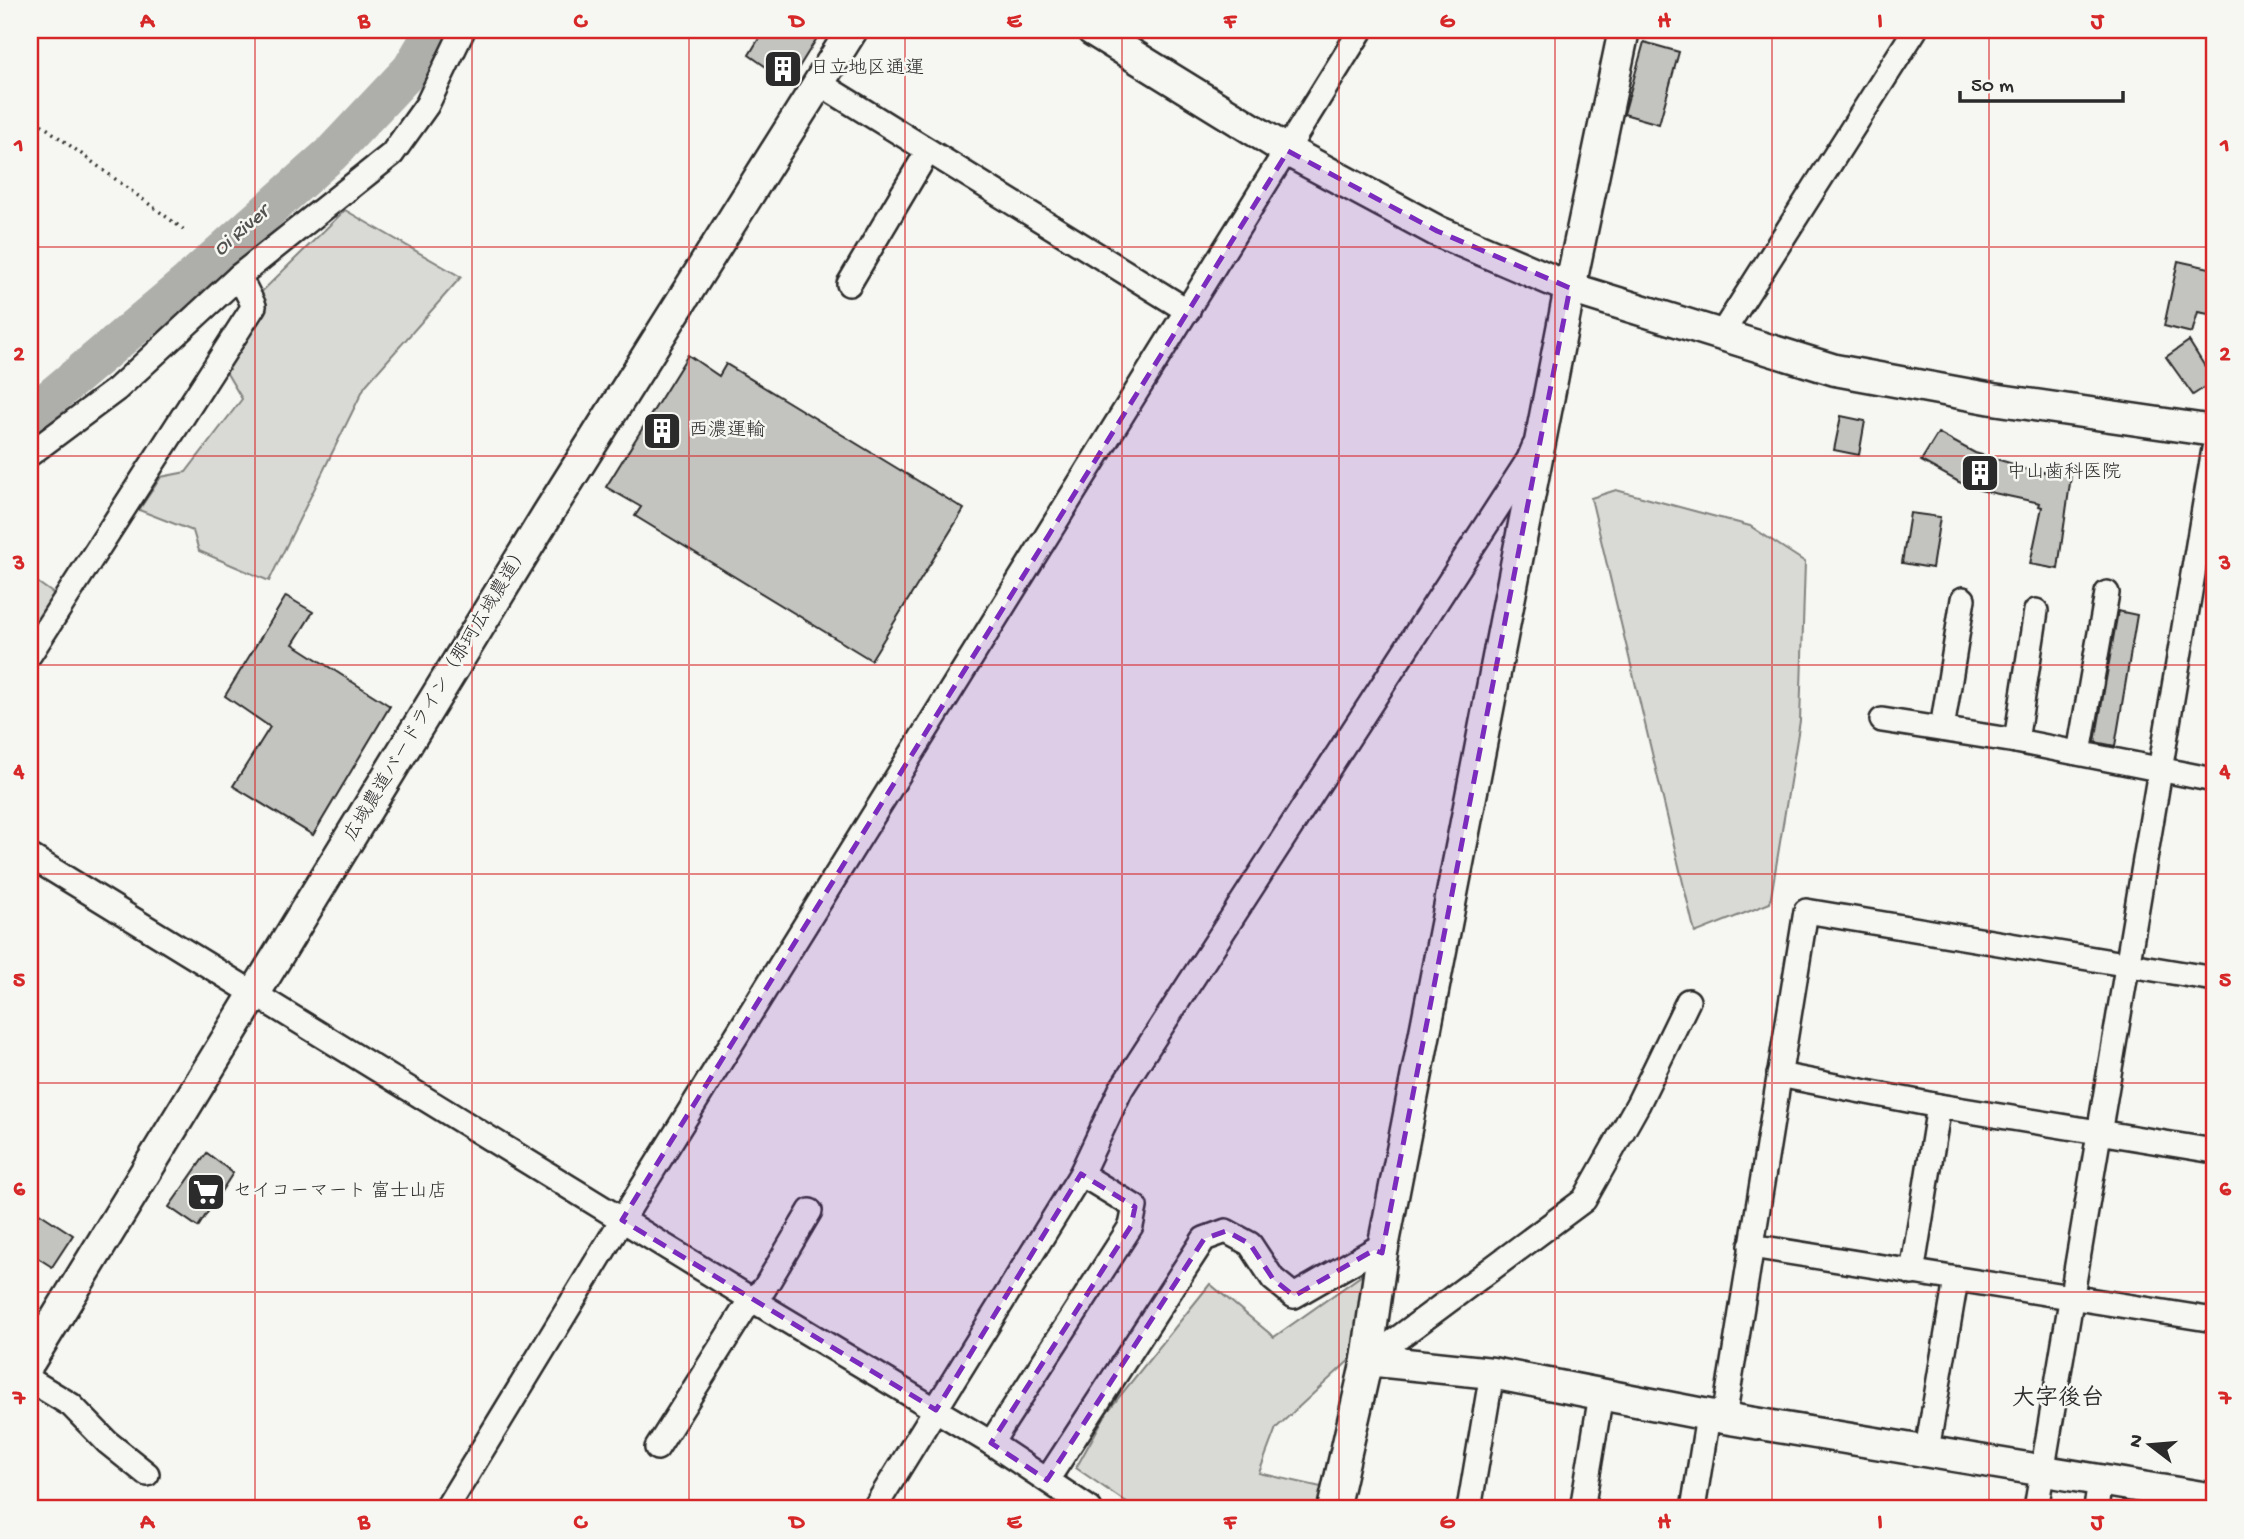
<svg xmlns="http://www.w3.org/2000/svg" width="2244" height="1539" font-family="'Gochi Hand','Klee One',sans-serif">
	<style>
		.green { fill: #d9d9d5; stroke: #828280; stroke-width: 2 }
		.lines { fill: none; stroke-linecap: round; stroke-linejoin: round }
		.river { stroke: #aeaeab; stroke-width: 38 }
		.building { fill: #c3c3c0; stroke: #2b2b2b; stroke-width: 2 }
		.minor-casing { stroke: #2b2b2b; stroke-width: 28 }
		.tertiary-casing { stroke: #2b2b2b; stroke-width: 35 }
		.path { stroke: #2b2b2b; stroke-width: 3.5; stroke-dasharray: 2 5; stroke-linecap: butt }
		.minor { stroke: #f6f6f2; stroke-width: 23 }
		.tertiary { stroke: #f6f6f2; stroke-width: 30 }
		.marked { fill: #7b2cbf; fill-opacity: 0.2; stroke: #7b2cbf; stroke-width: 5; stroke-dasharray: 14 9; stroke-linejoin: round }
		.grid { fill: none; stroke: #d62828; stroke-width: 2; stroke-opacity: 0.55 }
		.labels { text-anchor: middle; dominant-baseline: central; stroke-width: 5; stroke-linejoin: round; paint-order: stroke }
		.poi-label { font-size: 19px; fill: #2b2b2b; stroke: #f6f6f2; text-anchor: start }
		.street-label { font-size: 19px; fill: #2b2b2b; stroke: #f6f6f2 }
		.water-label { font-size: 21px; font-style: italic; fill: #525251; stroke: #f6f6f2 }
		.quarter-label { font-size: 23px; font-weight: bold; fill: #2b2b2b; stroke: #f6f6f2 }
		.neatline { fill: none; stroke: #d62828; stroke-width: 2.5 }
		.grid-label { font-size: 23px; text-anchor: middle; font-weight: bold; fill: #d62828 }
	</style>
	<rect width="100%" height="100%" fill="#f6f6f2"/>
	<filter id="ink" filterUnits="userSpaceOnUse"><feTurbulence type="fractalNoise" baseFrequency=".0143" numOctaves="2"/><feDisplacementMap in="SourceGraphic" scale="14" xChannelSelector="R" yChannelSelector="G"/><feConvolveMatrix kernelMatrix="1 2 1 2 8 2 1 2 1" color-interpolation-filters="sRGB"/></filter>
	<g filter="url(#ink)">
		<g class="green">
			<path d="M345,210L461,277L365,386L269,581L199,551L193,531L139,510L161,477L186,472L242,399L226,372L234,319Z"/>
			<path d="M1616,490L1750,526L1805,562L1800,721L1770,903L1695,933L1591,498Z"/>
			<path d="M30,577L54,594L30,639Z"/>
			<path d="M1365,1273L1354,1356L1276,1428L1259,1473L1330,1489L1325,1509H1131L1130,1505L1076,1468L1107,1412L1210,1284L1274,1337Z"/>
		</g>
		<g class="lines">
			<path class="river" d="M30,415L188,282L332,153L411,69L434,30"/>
		</g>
		<g class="building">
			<path d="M764,30H822L789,83L749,55Z"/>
			<path d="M1644,42L1679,52L1659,124L1624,114Z"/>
			<path d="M2178,261L2214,269V315L2198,312L2192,333L2164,326Z"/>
			<path d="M2189,341L2214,381L2193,395L2166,357Z"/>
			<path d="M688,355L719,376L726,364L964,509L871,660L635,516L641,507L606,487Z"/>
			<path d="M1841,416L1865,421L1859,455L1834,450Z"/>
			<path d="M1938,433L1975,453L2017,465V468L2071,476L2058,569L2030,564L2042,507L2039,506L2040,503L1980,490L1959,482L1921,461Z"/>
			<path d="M1910,513L1940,517L1932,568L1902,563Z"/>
			<path d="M286,596L313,612L293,644L390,706L313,835L233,786L270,727L225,696Z"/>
			<path d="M2118,611L2137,615L2115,746L2095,742Z"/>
			<path d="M207,1153L233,1173L198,1227L169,1207Z"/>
			<path d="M30,1207L73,1235L52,1267L30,1253Z"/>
		</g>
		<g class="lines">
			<g class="minor-casing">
				<g id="minor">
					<path d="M819,83L1188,311"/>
					<path d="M849,284L928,151"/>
					<path d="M1721,335L1915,30"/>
					<path d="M30,454L117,389L239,276L392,154L427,105L463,30"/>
					<path d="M30,654L254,306L239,276"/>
					<path d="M1882,720L2016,741L2214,780"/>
					<path d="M1942,729L1963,599"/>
					<path d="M2016,741L2036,611"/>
					<path d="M2079,753L2107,593"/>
					<path d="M30,856L751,1299L991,1443L1090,1509"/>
					<path d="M1779,1075L1939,1106L2214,1151"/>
					<path d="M1751,1246L2214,1320"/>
					<path d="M1912,1273L1939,1106"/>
					<path d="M1393,1362V1342L1584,1200L1638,1104L1688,1001"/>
					<path d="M30,1380L71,1405L107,1442L147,1474"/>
					<path d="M1724,1418L1806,911L2214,979"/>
					<path d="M991,1443L1131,1226L1135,1207L1081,1174"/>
					<path d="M657,1448L751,1299L764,1289L810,1211"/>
					<path d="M1927,1450L1956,1280"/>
					<path d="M1047,1480L1204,1239L1226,1231L1250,1244L1273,1279L1294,1296L1374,1250L1382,1253"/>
					<path d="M446,1509L622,1220L1361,30"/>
					<path d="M874,1509L1081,1174L1121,1089L1529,459L1534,447"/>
					<path d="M1469,1509L1492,1373"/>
					<path d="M1582,1509L1601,1395"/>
					<path d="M1693,1509L1708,1416"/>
					<path d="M2036,1509L2214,449"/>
					<path d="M2096,1509L2100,1480"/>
				</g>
			</g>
			<g class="tertiary-casing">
				<g id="tertiary">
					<path d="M1092,30L1288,151L1437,231L1570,288L1835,370L1993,399L2214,431"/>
					<path d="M1367,1360L1492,1373L1724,1418L2214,1499"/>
					<path d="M30,1361L547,515L852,30"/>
					<path d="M1333,1509L1367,1360L1382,1253L1570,288L1624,30"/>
				</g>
			</g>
			<path class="path" d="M30,116L187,232"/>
			<use href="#minor" class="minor"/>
			<use href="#tertiary" class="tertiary"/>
		</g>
	</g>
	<path class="marked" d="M1288,151L1437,231L1570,288L1382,1253L1374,1250L1294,1296L1273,1279L1250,1244L1226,1231L1204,1239L1047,1480L991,1443L1131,1226L1135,1207L1081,1174L936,1410L622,1220Z"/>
	<path class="grid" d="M255,30V1509M472,30V1509M689,30V1509M905,30V1509M1122,30V1509M1339,30V1509M1555,30V1509M1772,30V1509M1989,30V1509M30,247H2214M30,456H2214M30,665H2214M30,874H2214M30,1083H2214M30,1292H2214"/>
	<defs>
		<g id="building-square" transform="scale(2.0125)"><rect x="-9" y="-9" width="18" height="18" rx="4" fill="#2b2b2b" stroke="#f6f6f2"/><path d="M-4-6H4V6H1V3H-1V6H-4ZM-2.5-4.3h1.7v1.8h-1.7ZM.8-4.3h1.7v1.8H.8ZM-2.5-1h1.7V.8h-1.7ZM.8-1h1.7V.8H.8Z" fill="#fff"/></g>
		<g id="supermarket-square" transform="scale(2.0125)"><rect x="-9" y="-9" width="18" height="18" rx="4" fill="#2b2b2b" stroke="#f6f6f2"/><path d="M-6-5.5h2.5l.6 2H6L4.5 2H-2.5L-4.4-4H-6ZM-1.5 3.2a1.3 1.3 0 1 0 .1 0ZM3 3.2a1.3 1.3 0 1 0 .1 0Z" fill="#fff"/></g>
	</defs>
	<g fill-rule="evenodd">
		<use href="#building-square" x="783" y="69"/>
		<use href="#building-square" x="662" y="431"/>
		<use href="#building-square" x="1980" y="473"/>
		<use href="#supermarket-square" x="206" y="1192"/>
	</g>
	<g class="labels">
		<g class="poi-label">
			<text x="810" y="69">日立地区通運</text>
			<text x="689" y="431">西濃運輸</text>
			<text x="2007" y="473">中山歯科医院</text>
			<text x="233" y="1192">セイコーマート 富士山店</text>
		</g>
		<g class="street-label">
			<text transform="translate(438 694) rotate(-59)">広域農道バードライン（那珂広域農道）</text>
		</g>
		<g class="water-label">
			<text transform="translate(242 232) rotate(-41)">Oi River</text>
		</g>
		<g class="quarter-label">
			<text x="2058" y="1399">大字後台</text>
		</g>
	</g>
	<rect width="2244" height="1539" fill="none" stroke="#f6f6f2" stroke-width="77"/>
	<g transform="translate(2150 1445) rotate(286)" stroke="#f6f6f2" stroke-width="5" paint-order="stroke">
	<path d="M0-5L12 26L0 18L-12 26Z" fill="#2b2b2b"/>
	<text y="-10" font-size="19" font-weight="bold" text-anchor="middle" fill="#2b2b2b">N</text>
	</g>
	<path d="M1960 91v10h163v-10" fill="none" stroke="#2b2b2b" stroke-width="3.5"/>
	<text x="1971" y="91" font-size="21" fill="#2b2b2b" stroke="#f6f6f2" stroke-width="5" paint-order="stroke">50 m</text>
	<rect x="38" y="38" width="2168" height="1462" class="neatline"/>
	<g class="grid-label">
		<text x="147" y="27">A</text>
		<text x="364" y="27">B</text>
		<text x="580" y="27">C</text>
		<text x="797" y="27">D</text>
		<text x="1014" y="27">E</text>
		<text x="1230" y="27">F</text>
		<text x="1447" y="27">G</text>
		<text x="1664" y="27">H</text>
		<text x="1880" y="27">I</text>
		<text x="2097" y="27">J</text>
		<text x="19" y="151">1</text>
		<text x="2225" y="151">1</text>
		<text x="19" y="360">2</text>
		<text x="2225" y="360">2</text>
		<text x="19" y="569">3</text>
		<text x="2225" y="569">3</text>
		<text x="19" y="777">4</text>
		<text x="2225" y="777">4</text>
		<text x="19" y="986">5</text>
		<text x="2225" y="986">5</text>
		<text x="19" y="1195">6</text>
		<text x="2225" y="1195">6</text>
		<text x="19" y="1404">7</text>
		<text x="2225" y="1404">7</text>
		<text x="147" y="1528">A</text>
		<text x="364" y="1528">B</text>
		<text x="580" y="1528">C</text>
		<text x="797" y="1528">D</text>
		<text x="1014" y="1528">E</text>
		<text x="1230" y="1528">F</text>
		<text x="1447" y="1528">G</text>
		<text x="1664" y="1528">H</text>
		<text x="1880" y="1528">I</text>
		<text x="2097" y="1528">J</text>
	</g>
</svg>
